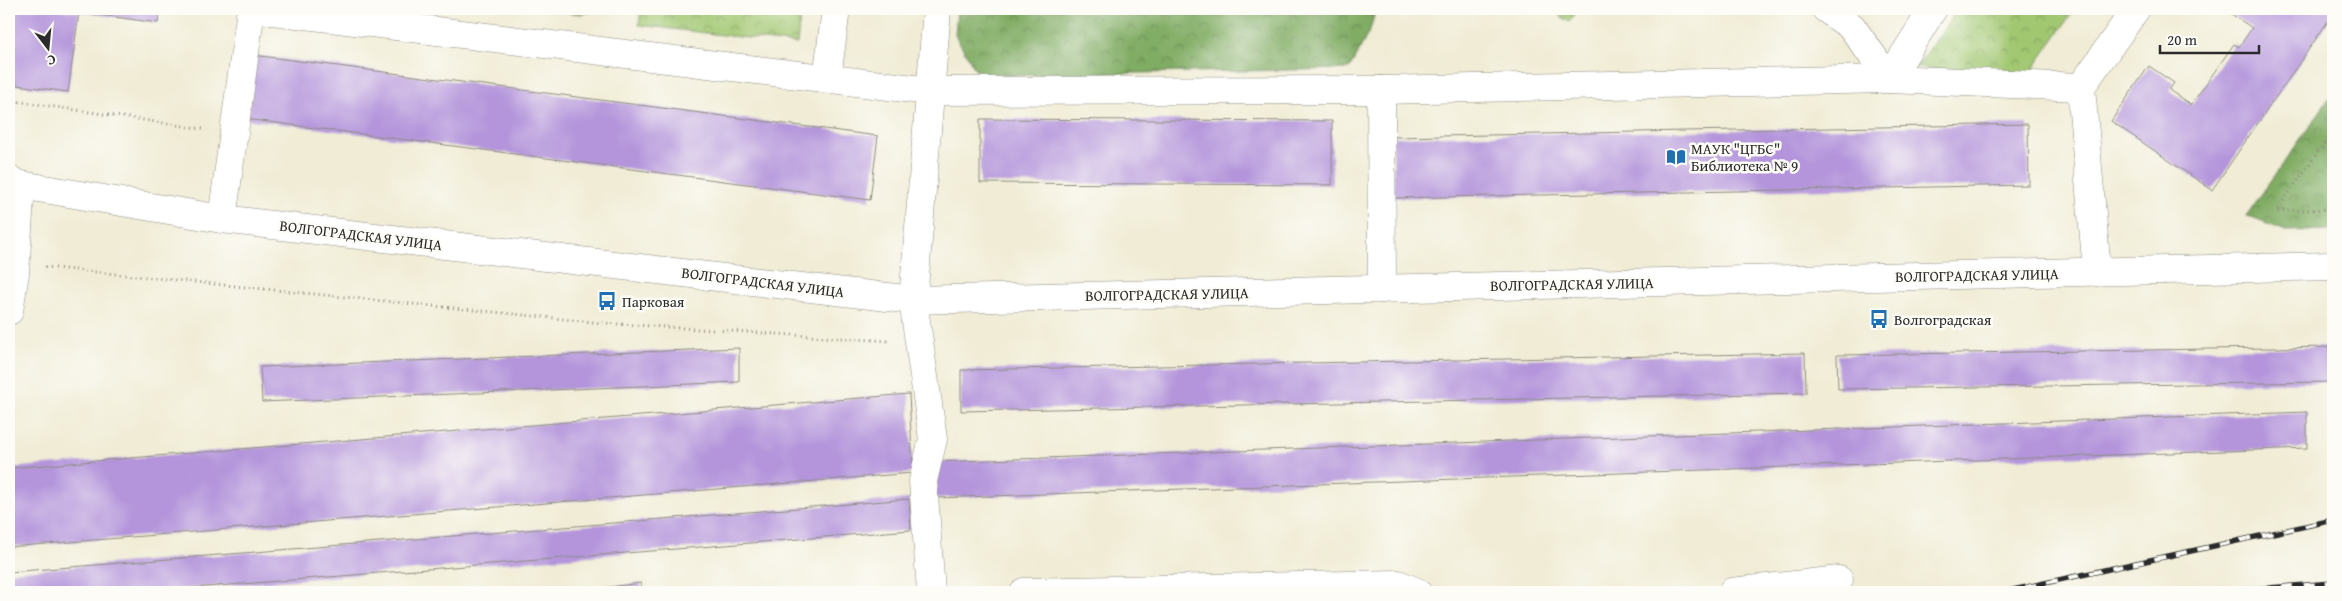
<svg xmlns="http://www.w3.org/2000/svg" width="2342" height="601" font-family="'Gentium Book Plus',serif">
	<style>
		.grass { fill: #a1c771; stroke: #66794e }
		.forest { fill: url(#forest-crowns); stroke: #566c47 }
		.park { fill: url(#park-crowns); stroke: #66794e }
		.building { fill: #b495db }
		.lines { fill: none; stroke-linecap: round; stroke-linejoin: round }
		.minor-casing { stroke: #8e8c80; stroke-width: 29 }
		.path { stroke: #8e8c80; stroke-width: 3; stroke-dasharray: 1 4; stroke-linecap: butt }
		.minor { stroke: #fff; stroke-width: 28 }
		.rail-casing { stroke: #2b2b2b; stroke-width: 5.5 }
		.rail { stroke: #fdfcf7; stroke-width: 4; stroke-dasharray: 11; stroke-linecap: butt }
		.labels { text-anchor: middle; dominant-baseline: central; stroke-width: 5; stroke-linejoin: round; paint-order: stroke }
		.poi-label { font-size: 15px; fill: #2b2b2b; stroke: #fdfcf7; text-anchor: start }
		.street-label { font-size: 15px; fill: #2b2b2b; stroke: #fdfcf7 }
	</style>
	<defs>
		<pattern id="forest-crowns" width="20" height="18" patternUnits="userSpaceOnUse" patternTransform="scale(1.25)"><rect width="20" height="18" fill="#80ac63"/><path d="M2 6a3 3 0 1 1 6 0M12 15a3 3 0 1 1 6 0" fill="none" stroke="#698c52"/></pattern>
		<pattern id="park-crowns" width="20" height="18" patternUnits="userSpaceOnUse" patternTransform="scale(1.25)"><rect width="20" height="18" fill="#a1c771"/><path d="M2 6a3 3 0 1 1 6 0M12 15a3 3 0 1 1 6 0" fill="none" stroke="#83a25d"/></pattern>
	</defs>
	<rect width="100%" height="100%" fill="#fdfcf7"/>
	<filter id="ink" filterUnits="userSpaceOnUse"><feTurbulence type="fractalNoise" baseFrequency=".02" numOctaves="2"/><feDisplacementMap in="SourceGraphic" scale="10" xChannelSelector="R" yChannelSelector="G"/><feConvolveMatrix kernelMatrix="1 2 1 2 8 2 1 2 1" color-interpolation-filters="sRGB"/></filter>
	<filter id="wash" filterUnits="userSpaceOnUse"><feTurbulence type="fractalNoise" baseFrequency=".0096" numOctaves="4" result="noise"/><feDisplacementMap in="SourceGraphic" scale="20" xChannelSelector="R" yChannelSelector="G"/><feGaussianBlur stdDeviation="1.12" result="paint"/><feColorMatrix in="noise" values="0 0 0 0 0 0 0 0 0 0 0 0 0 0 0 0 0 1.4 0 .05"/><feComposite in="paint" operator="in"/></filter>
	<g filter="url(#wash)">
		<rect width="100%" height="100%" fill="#f0ecd5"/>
		<path class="grass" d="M535,9H599L582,14Z"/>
		<g class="forest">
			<path d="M957,9H1376L1370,30L1349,69L979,76L955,35Z"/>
			<path d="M2333,93V230L2286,231L2246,216Z"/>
		</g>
		<g class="park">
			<path d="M641,9H801L797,44L639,25Z"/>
			<path d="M1551,9H1579L1569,22Z"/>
			<path d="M1958,9H2075L2029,75L1916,68Z"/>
		</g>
		<g id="blocks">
			<g class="building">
				<path d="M9,9H54L79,12V9H160L158,23L79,12L68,92L9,84Z"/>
				<path d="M2224,9H2333V14L2212,190L2111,121L2149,66L2174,83L2169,90L2191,105L2234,44L2239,47L2252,28Z"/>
				<path d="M253,55L878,136L870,200L245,119Z"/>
				<path d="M980,119L1332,121V185L980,183Z"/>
				<path d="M2028,124L2029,185L1394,198L1393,137Z"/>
				<path d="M2333,347V382L1838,389L1837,355Z"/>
				<path d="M739,348V382L262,402L260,367Z"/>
				<path d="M1805,353L1806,393L961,411V370Z"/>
				<path d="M909,394L913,473L9,547V468Z"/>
				<path d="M2307,412V448L936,498L934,462Z"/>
				<path d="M909,499L911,530L143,592H9V572Z"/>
				<path d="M641,583L642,592H577V591Z"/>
			</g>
		</g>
	</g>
	<g filter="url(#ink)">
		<use href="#blocks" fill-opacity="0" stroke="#8e8c80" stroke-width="1"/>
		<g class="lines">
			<g class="minor-casing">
				<g id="minor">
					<path d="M256,9L930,91L1381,90L1889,79L2081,87L2097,272"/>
					<path d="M1826,9L1852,27L1889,79L1933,9"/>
					<path d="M827,78L836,9"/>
					<path d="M2081,87L2136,9"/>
					<path d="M1381,90L1382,289"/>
					<path d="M9,180L21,185L222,219L913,300L2333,266"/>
					<path d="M222,219L251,9"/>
					<path d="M9,311L15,273L21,185"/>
					<path d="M931,592L923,481L933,439L913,300L937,9"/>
					<path d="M1024,592L1398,584L1417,592"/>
					<path d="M1732,592L1839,580"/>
				</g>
			</g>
			<g class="path">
				<path d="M9,100L203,129"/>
				<path d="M2333,131L2276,211L2333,209"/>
				<path d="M2322,148L2333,144"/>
				<path d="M45,267L603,323L888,341"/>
			</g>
			<use href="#minor" class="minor"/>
			<g class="rail-casing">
				<g id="rail">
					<path d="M2004,592L2333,520"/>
					<path d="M2216,592L2333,583"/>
				</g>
			</g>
			<use href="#rail" class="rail"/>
		</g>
	</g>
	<defs>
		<g id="library-bare" transform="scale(1.5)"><path d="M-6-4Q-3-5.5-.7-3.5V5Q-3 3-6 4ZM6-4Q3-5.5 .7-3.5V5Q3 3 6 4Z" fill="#1f6fb2" stroke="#fdfcf7" stroke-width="2.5" paint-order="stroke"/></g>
		<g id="bus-bare" transform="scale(1.5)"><path d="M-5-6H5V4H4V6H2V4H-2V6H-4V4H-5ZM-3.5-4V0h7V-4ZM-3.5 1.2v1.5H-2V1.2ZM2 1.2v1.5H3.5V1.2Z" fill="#1f6fb2" stroke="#fdfcf7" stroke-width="2.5" paint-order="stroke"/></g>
	</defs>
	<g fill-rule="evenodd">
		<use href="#library-bare" x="1676" y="157"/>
		<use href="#bus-bare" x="607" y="301"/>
		<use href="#bus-bare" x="1879" y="319"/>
	</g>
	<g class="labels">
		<g class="poi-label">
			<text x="1691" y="148">МАУК "ЦГБС"<tspan x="1691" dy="17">Библиотека № 9</tspan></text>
			<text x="622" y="301">Парковая</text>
			<text x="1894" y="319">Волгоградская</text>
		</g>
		<g class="street-label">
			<text transform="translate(361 235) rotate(7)">ВОЛГОГРАДСКАЯ УЛИЦА</text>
			<text transform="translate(1977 275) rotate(-1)">ВОЛГОГРАДСКАЯ УЛИЦА</text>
			<text transform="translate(763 282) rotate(7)">ВОЛГОГРАДСКАЯ УЛИЦА</text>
			<text transform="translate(1572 284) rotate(-1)">ВОЛГОГРАДСКАЯ УЛИЦА</text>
			<text transform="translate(1167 294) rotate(-1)">ВОЛГОГРАДСКАЯ УЛИЦА</text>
		</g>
	</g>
	<rect width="2342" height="601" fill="none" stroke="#fdfcf7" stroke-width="30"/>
	<g transform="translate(48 48) rotate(164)" stroke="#fdfcf7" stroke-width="4" paint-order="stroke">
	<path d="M0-4L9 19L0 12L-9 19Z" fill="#2b2b2b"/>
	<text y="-8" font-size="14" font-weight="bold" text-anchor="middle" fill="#2b2b2b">С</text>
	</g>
	<path d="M2160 45v8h99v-8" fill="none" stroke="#2b2b2b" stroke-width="2.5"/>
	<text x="2167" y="45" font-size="15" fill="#2b2b2b" stroke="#fdfcf7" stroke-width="4" paint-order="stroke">20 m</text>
</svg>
